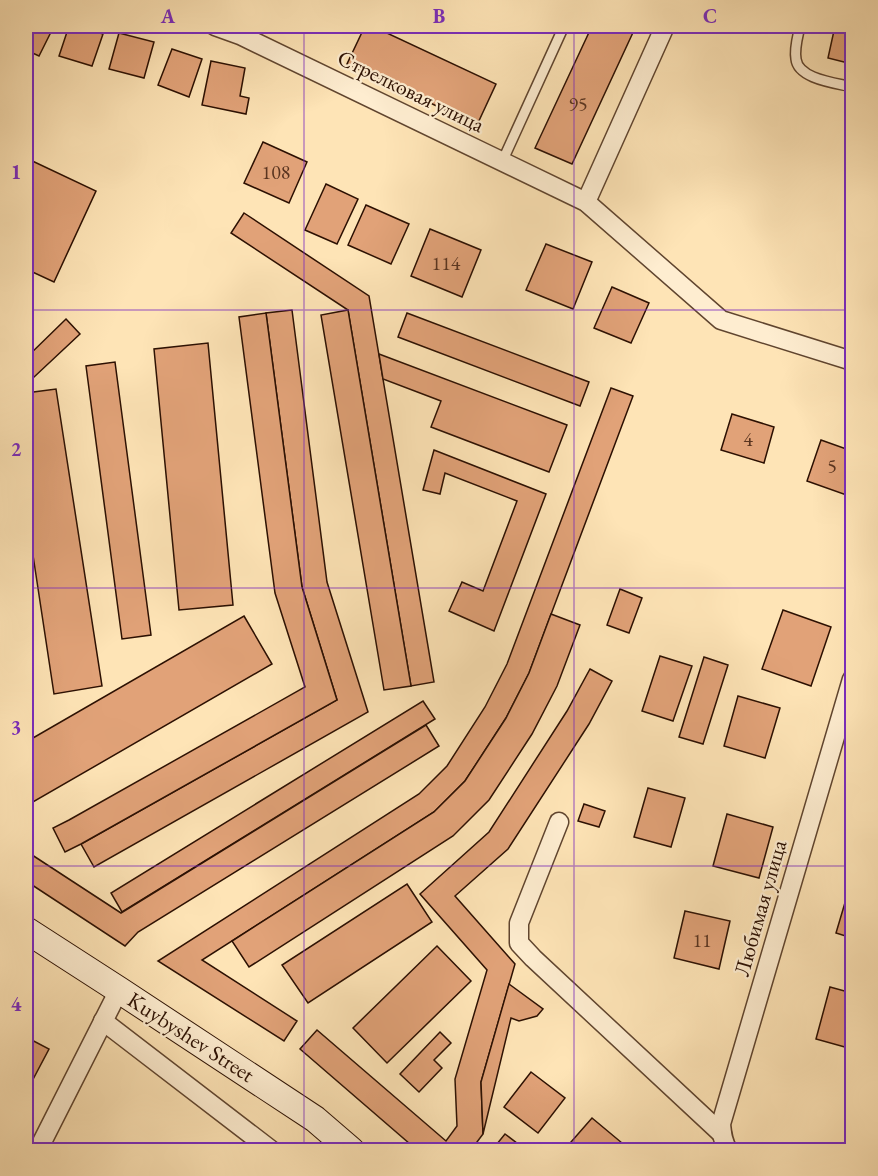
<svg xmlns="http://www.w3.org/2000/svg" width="878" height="1176" font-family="'EB Garamond',serif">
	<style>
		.building { fill: #e1a278; stroke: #2c1002; stroke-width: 1.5 }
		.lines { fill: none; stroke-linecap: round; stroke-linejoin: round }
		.service-casing { stroke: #60452f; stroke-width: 12 }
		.minor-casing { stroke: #60452f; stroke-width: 21 }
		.secondary-casing { stroke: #2c1002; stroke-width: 28 }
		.service { stroke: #feedd0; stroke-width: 9 }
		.minor { stroke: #feedd0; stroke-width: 18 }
		.secondary { stroke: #feedd0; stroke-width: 26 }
		.grid { fill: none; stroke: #7b2cbf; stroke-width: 1.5; stroke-opacity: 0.55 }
		.labels { text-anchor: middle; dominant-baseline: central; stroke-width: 4.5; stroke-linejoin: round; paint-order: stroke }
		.number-label { font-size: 20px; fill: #593420 }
		.street-label { font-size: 22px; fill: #2c1002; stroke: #feedd0 }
		.neatline { fill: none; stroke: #7b2cbf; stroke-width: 2 }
		.grid-label { font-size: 20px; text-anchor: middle; font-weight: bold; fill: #7b2cbf }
	</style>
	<rect width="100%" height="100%" fill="#fee4b6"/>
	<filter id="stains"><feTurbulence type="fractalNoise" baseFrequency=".00333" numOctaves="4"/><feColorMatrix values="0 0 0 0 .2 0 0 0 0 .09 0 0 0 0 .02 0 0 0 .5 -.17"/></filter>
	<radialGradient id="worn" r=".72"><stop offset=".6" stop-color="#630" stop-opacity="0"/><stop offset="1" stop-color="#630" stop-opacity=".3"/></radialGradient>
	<g class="building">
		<path d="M26,26H54L39,56L26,50Z"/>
		<path d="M69,26H77L103,34L92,66L59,56Z"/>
		<path d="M365,26H372L496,84L477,125L347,64Z"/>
		<path d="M592,26H636L572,164L535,148Z"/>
		<path d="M835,26H852V64L828,58Z"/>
		<path d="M119,33L154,42L144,78L109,69Z"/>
		<path d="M172,49L202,59L189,97L158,85Z"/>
		<path d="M211,61L245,68L240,96L249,98L246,114L202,105Z"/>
		<path d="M263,142L307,162L289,203L244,183Z"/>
		<path d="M26,158L96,191L54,282L26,269Z"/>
		<path d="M326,184L358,199L337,244L305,230Z"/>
		<path d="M366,205L409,224L391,264L348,245Z"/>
		<path d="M244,213L369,296L434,682L411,686L348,310L231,233Z"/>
		<path d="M430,229L481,250L462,297L411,276Z"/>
		<path d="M546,244L592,262L573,309L526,290Z"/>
		<path d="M612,287L649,303L631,343L594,328Z"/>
		<path d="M292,310L327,582L368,712L94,867L81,844L337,700L302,587L266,313Z"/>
		<path d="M348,310L411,686L384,690L321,315Z"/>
		<path d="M266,313L302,587L337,700L81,844L65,852L53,828L69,820L305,687L275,593L239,317Z"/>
		<path d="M407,313L589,382L580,406L398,337Z"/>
		<path d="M66,319L80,334L33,378L26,383V358Z"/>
		<path d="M208,343L233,605L179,610L154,349Z"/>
		<path d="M379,354L567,425L549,472L431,427L441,401L383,379Z"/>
		<path d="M115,362L151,635L122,639L86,366Z"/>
		<path d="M611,388L633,396L529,673L506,718L465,781L434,812L202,960L297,1021L284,1041L158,961L419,794L447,766L485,707L507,664Z"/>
		<path d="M56,389L102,686L54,694L26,509V393Z"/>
		<path d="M732,414L774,427L764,463L721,450Z"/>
		<path d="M821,440L852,451V497L807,481Z"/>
		<path d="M434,450L546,494L494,631L449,611L462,582L483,591L517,501L445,473L440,494L423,490Z"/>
		<path d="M620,589L642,598L629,633L607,625Z"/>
		<path d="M783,610L831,627L811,686L762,669Z"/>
		<path d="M551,614L580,625L557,686L532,734L489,800L453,836L249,967L232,941L434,812L465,781L506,718L529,673Z"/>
		<path d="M244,616L272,664L26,806V742Z"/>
		<path d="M26,631L31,666L26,667Z"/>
		<path d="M660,656L692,666L673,721L642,711Z"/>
		<path d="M704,657L728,665L703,744L679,737Z"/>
		<path d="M590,669L612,681L589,724L508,849L455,896L515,964L481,1082L483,1134L471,1150H417L300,1049L317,1030L446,1141L457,1126L455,1079L487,970L420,894L489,832L567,711Z"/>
		<path d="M738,696L780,708L765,758L724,746Z"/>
		<path d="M423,701L435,719L122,912L111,893Z"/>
		<path d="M426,725L439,746L138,932L125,946L26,881V851L121,913Z"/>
		<path d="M648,788L685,798L671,847L634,837Z"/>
		<path d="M584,804L605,811L599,827L578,821Z"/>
		<path d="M727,814L773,827L759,878L713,866Z"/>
		<path d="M852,879V938L836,933Z"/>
		<path d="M407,884L432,922L308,1003L282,965Z"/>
		<path d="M685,911L730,921L719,969L674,958Z"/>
		<path d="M437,946L471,981L387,1063L353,1028Z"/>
		<path d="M509,984L543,1009L537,1016L519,1021L511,1018L483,1134L481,1082Z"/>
		<path d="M830,987L852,993V1049L816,1039Z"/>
		<path d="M440,1032L451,1043L434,1060L442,1068L419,1092L400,1074Z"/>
		<path d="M26,1037L49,1049L30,1085L26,1083Z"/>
		<path d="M531,1072L565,1098L538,1133L504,1107Z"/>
		<path d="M592,1118L622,1143L616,1150H564Z"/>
		<path d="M505,1134L526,1150H492Z"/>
	</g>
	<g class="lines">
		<g class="service-casing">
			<g id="service">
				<path d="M800,26C798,36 794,48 796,59C798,79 836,83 852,87"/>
				<path d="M502,162L564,26"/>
			</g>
		</g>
		<g class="minor-casing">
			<g id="minor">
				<path d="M215,26L240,35L586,202L721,320L852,361"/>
				<path d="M586,202L665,26"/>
				<path d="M559,822L519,923V943L533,958L722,1134"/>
				<path d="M103,1021L271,1150"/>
				<path d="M38,1150L119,990"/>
				<path d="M728,1150C723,1142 722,1135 721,1124L852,679"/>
			</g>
		</g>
		<g class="secondary-casing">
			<path id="secondary" d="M26,930L119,990L315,1119L351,1150"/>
		</g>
		<use href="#service" class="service"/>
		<use href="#minor" class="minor"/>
		<use href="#secondary" class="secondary"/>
	</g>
	<path class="grid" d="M304,26V1150M574,26V1150M26,310H852M26,588H852M26,866H852"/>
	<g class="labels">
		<g class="number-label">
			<text x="578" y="104">95</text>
			<text x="276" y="172">108</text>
			<text x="446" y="263">114</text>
			<text x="748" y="439">4</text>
			<text x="832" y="466">5</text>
			<text x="702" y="940">11</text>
		</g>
		<g class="street-label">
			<text transform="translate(411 91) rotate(26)">Стрелковая улица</text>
			<text transform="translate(760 908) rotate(-74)">Любимая улица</text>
			<text transform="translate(191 1037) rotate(33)">Kuybyshev Street</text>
		</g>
	</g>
	<rect width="878" height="1176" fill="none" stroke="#fee4b6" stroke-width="66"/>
	<rect x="33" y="33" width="812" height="1110" class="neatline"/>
	<g class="grid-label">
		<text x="168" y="23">A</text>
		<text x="439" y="23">B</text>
		<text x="710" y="23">C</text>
		<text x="16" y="179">1</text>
		<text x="16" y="456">2</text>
		<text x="16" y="734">3</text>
		<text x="16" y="1011">4</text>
	</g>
	<rect width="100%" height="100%" filter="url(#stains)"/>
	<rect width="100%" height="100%" fill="url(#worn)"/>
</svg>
